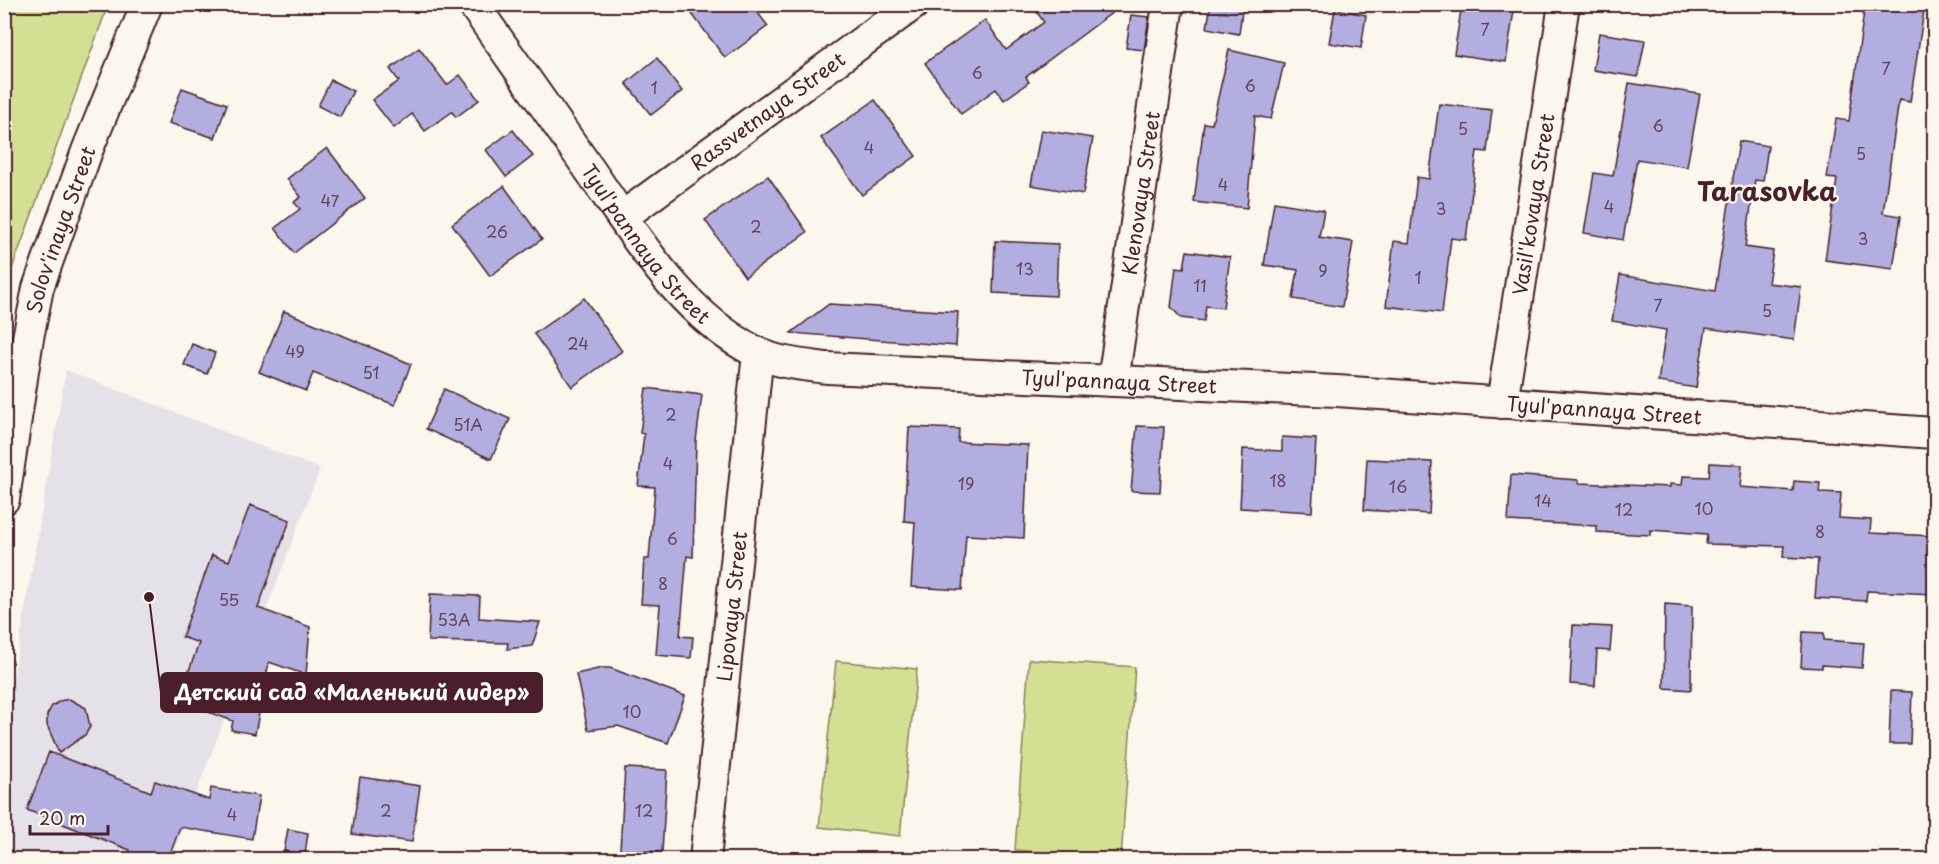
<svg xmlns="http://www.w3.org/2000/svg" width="1939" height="864" font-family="'Playpen Sans',sans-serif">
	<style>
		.built { fill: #e5e1e8 }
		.green { fill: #d3e093; stroke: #8e805f; stroke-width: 1.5 }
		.building { fill: #b2afe0; stroke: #4a1f2b; stroke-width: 1.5 }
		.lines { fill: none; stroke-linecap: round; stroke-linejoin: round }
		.minor-casing { stroke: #4a1f2b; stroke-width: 34 }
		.minor { stroke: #fbf7ec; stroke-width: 30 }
		.labels { text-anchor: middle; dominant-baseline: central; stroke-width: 4.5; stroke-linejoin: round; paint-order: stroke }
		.number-label { font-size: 16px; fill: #644358 }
		.street-label { font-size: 20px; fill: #4a1f2b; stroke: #fbf7ec }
		.district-label { font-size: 26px; font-weight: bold; fill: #4a1f2b; stroke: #fbf7ec }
		.leader { fill: none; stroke: #4a1f2b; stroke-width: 2 }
		.callout-dot { fill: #4a1f2b; stroke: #fbf7ec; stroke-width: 2 }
		.callout { fill: #4a1f2b; stroke: #4a1f2b; stroke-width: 2 }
		.callout-label { font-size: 21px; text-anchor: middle; font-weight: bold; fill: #fff }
	</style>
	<rect width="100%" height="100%" fill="#fbf7ec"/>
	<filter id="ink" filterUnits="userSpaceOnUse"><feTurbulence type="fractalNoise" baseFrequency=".0167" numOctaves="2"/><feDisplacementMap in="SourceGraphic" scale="12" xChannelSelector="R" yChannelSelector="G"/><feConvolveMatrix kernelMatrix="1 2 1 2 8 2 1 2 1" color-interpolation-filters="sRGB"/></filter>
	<g filter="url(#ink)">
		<path class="built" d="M66,370L320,469L171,859L5,860V726Z"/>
		<g class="green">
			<path d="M5,4L108,5L5,288L4,5Z"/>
			<path d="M1029,659L1135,667L1121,859L1015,850Z"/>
			<path d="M836,661L917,669L900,836L819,827Z"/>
		</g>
		<g class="building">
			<path d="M705,4H751L768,26L725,58L692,14Z"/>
			<path d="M1031,4H1097L1091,9L1113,12L1026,77L1029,82L1004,100L996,89L961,114L925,63L985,20L1006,50L1044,22Z"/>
			<path d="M1211,4H1243L1239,34L1207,28Z"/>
			<path d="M1462,4H1515L1506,62L1454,54Z"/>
			<path d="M1865,4H1925L1910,102L1899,100L1883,213L1901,216L1893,269L1825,260L1837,179L1827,178L1836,119L1849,121Z"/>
			<path d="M1335,9L1366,15L1361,48L1329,43Z"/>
			<path d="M1131,15L1149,17L1144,50L1126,48Z"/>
			<path d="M1599,33L1645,40L1638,77L1593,70Z"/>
			<path d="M419,48L447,85L460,75L479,100L456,117L452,112L425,131L412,114L394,128L372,100L399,81L390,69Z"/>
			<path d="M1229,50L1284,63L1271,119L1255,116L1247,208L1194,202L1204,123L1212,124Z"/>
			<path d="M657,58L682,91L651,115L626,83Z"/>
			<path d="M331,80L353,91L340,117L318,106Z"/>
			<path d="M1629,83L1700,94L1687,167L1637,159L1623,240L1584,233L1594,173L1613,176Z"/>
			<path d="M182,88L227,104L215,138L169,123Z"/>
			<path d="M875,100L916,156L862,195L821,138Z"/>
			<path d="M1439,104L1492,110L1487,152L1477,151L1466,240L1451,238L1442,313L1386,306L1394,241L1409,243L1417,177L1429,179Z"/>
			<path d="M513,130L533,156L506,177L486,150Z"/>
			<path d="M1041,130L1093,138L1083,194L1031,185Z"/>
			<path d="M1739,141L1768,146L1763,181L1755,180L1745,247L1773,251L1768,283L1801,287L1794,340L1706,328L1696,388L1658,382L1666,330L1612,321L1620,275L1715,291Z"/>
			<path d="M327,148L365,198L294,253L275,228L300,209L294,202L301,197L287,179Z"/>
			<path d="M768,176L807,232L745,277L705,220Z"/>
			<path d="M504,186L542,239L490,276L452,224Z"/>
			<path d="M1274,202L1324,210L1319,237L1353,242L1342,307L1293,299L1298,270L1264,265Z"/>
			<path d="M995,241L1058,244L1056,296L993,293Z"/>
			<path d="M1187,251L1230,257L1223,308L1206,306L1204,321L1181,318L1171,307L1176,267L1184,268Z"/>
			<path d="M584,298L622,351L572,387L534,334Z"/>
			<path d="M829,304L958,312L956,346L791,333Z"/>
			<path d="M284,311L411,364L395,405L313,373L306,391L259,372Z"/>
			<path d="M192,344L215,353L207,374L184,365Z"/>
			<path d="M646,388L702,395L696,441L693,557L687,556L680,636L693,637L691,658L656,655L660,605L641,604L644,559H649L655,487L638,486L644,434L640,433Z"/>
			<path d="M444,389L510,419L491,459L426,429Z"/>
			<path d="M1137,426L1164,427L1160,492L1131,491Z"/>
			<path d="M909,427L959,429L958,442L1028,445L1024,538L966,535L962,590L911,587L915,522L904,521Z"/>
			<path d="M1282,437L1316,439L1312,512L1240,508L1243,449L1282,451Z"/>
			<path d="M1367,459L1432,462L1429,514L1364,510Z"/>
			<path d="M1710,463L1742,465L1740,487L1793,491L1794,481L1820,483L1819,492L1841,493L1839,518L1871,520L1870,533L1935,536V594L1867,591L1866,601L1815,598L1818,559L1783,557L1784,546L1706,544L1707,534L1650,530V535L1597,532V526L1508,521L1511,475L1579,480V483L1670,487V484L1682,485L1683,476L1709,477Z"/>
			<path d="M250,505L290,520L258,608L310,627L306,675L269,662L255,734L231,730L233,721L178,701L199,643L182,637L212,555L229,561Z"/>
			<path d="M430,594L480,596L479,618L540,622L532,646L507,649L508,643L428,641Z"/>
			<path d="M1665,604L1692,606L1691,690L1664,688Z"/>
			<path d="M1573,625L1612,627L1610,651L1597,650L1595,686L1570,684Z"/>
			<path d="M1803,632L1824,633V640L1864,643L1862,668L1822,665V668L1801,667Z"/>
			<path d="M602,668H610L685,696L668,743L618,726L588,730L576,674Z"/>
			<path d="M1891,691L1912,692L1910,744H1889Z"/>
			<path d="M69,699L86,708L90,727L85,735L59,753L47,725V715L52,706L60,701Z"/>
			<path d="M49,752L151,792L155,781L209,800L211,788L259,796L252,839L180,827L168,860H146L129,854L130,850L27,810Z"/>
			<path d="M625,768L667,770L662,852L620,850Z"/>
			<path d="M360,777L420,786L412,842L352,834Z"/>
			<path d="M288,829L308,833L305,854L284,851Z"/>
		</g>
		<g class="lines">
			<g class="minor-casing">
				<g id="minor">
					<path id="s1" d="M473,4C512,59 550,114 589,169C635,235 681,315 756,352C777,363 804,365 827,368L1337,391L1934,433"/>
					<path id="s2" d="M622,217L914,4"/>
					<path id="s3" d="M1113,381L1168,4"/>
					<path id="s4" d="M1502,403L1564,4"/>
					<path id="s5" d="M4,499L28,338L38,288L87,151L147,4"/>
					<path id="s6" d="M705,860L758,353"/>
				</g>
			</g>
			<use href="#minor" class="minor"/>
		</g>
	</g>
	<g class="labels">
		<g class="number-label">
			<text x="1485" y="29">7</text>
			<text x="1886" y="68">7</text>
			<text x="977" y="72">6</text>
			<text x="1250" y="85">6</text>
			<text x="654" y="87">1</text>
			<text x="1658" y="125">6</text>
			<text x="1463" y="128">5</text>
			<text x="869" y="147">4</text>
			<text x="1861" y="153">5</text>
			<text x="1223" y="184">4</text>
			<text x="330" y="200">47</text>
			<text x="1609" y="206">4</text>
			<text x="1441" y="208">3</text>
			<text x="756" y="226">2</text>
			<text x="497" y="231">26</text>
			<text x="1863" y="238">3</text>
			<text x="1025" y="268">13</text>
			<text x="1323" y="270">9</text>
			<text x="1418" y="277">1</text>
			<text x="1200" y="285">11</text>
			<text x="1658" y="305">7</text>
			<text x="1767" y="310">5</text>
			<text x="578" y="343">24</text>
			<text x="295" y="351">49</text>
			<text x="371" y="372">51</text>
			<text x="671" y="414">2</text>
			<text x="468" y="424">51А</text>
			<text x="668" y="463">4</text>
			<text x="1278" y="480">18</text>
			<text x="966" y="483">19</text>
			<text x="1398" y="486">16</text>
			<text x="1543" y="500">14</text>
			<text x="1704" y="508">10</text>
			<text x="1624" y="509">12</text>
			<text x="1820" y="531">8</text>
			<text x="672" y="538">6</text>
			<text x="663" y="583">8</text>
			<text x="229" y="599">55</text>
			<text x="454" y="619">53А</text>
			<text x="632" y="711">10</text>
			<text x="386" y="810">2</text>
			<text x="644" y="810">12</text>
			<text x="232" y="814">4</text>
		</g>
		<g class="street-label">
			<text stroke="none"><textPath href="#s2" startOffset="180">Rassvetnaya Street</textPath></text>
			<text stroke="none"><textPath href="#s3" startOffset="190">Klenovaya Street</textPath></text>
			<text stroke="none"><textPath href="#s4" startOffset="201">Vasil'kovaya Street</textPath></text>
			<text stroke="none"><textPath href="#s5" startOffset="276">Solov'inaya Street</textPath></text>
			<text stroke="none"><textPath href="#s1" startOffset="296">Tyul'pannaya Street</textPath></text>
			<text stroke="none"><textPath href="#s1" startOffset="818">Tyul'pannaya Street</textPath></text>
			<text stroke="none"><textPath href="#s1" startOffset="1304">Tyul'pannaya Street</textPath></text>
			<text stroke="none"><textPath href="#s6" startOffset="255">Lipovaya Street</textPath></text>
		</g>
		<g class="district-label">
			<text x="1767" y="190">Tarasovka</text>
		</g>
	</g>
	<path class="leader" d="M149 597L161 693"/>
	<circle class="callout-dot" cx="149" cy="597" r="6"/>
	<rect class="callout" x="161" y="673" width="381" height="39" rx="6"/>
	<g class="callout-label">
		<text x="352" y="700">Детский сад «Маленький лидер»</text>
	</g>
	<rect width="1939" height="864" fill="none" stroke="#fbf7ec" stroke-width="24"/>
	<rect x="12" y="12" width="1915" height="840" fill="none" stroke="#4a1f2b" stroke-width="2" filter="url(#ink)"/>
	<path d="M30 825v9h78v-9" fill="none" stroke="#4a1f2b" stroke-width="3"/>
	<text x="39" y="825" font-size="18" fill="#4a1f2b" stroke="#fbf7ec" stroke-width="4.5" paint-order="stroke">20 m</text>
</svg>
